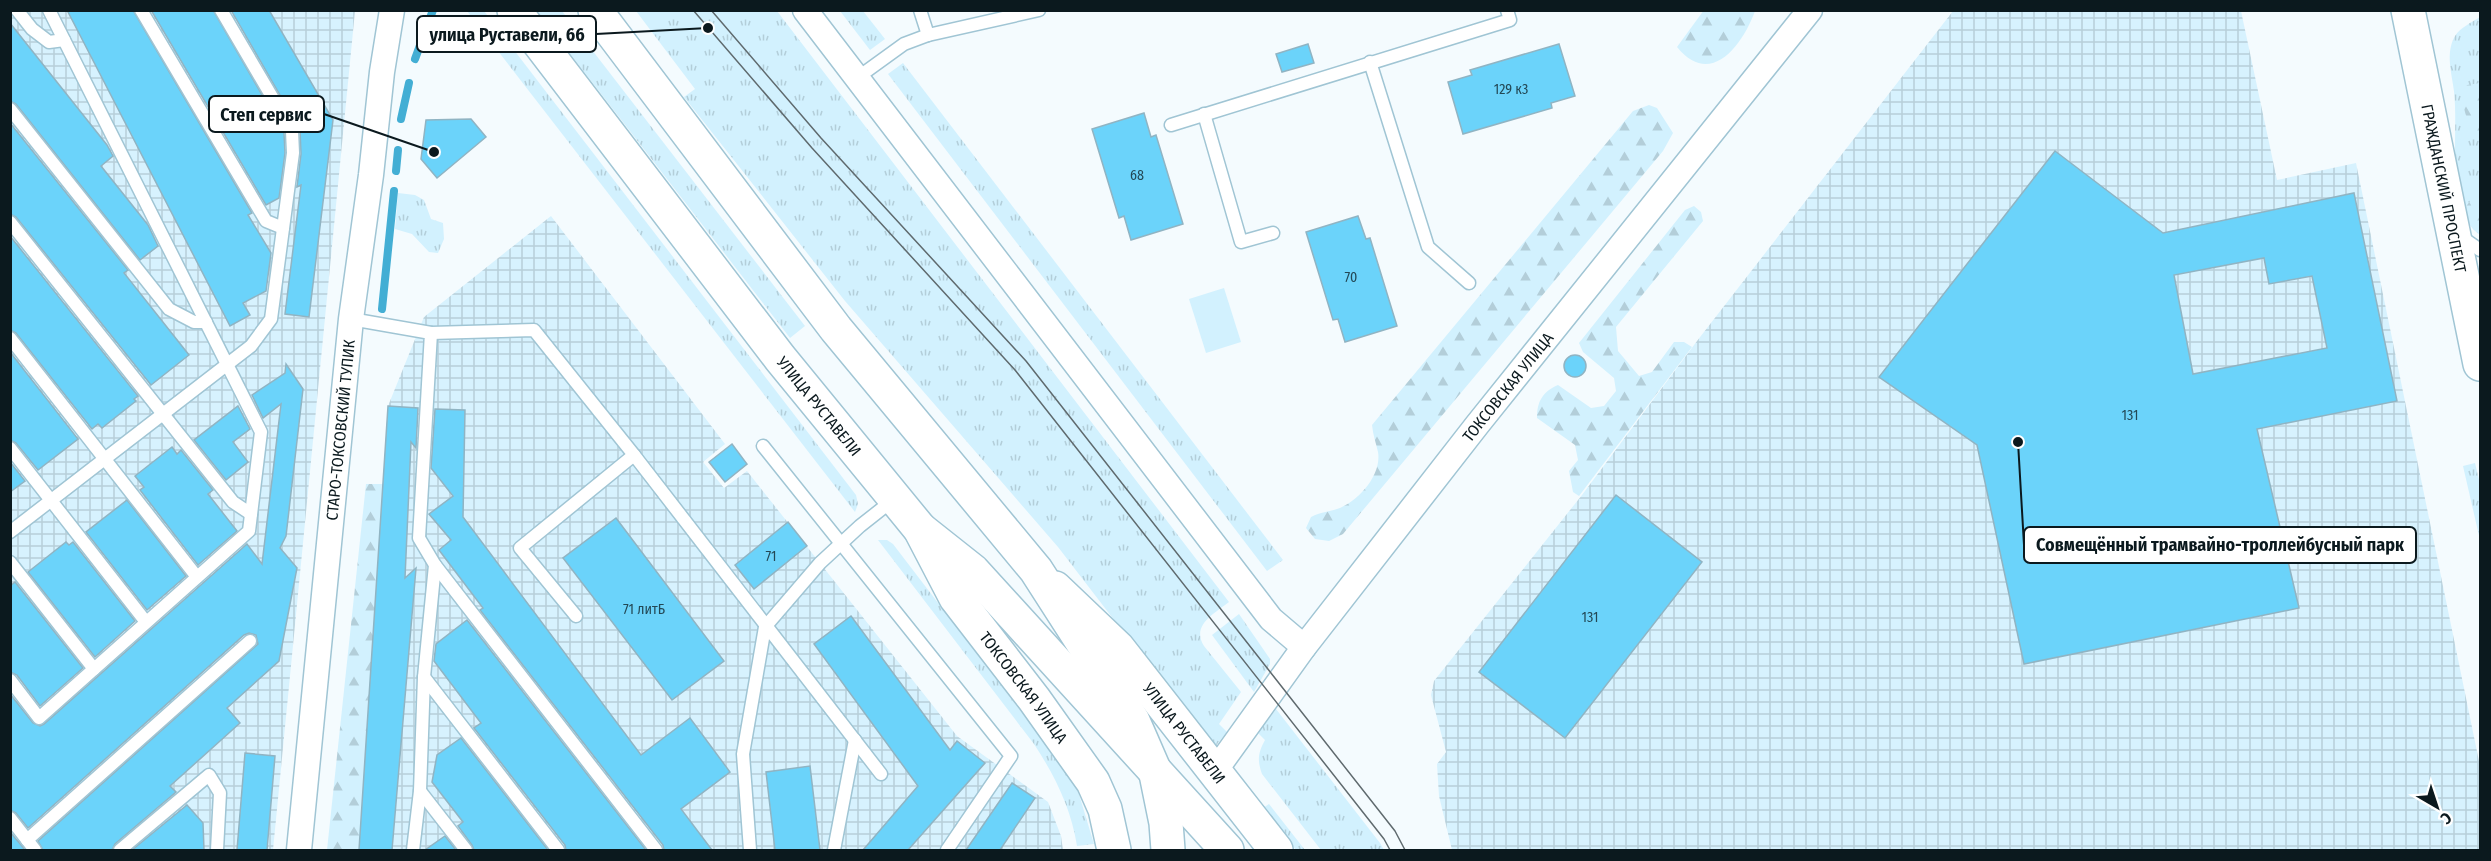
<svg xmlns="http://www.w3.org/2000/svg" width="2491" height="861" font-family="'Fira Sans Condensed',sans-serif">
	<style>
		.industrial { fill: url(#industrial-grid) }
		.grass { fill: url(#grass-tufts) }
		.forest { fill: url(#forest-firs) }
		.green { fill: #d2f1fe }
		.lines { fill: none; stroke-linecap: round; stroke-linejoin: round }
		.stream { stroke: #43aed4; stroke-width: 8 }
		.building { fill: #6bd3fa; stroke: #90b4c3; stroke-width: 1.5; fill-rule: evenodd }
		.service-casing { stroke: #a0c5d4; stroke-width: 15 }
		.minor-casing { stroke: #a0c5d4; stroke-width: 27 }
		.secondary-casing { stroke: #a0c5d4; stroke-width: 36 }
		.primary-casing { stroke: #a0c5d4; stroke-width: 36 }
		.service { stroke: #fff; stroke-width: 12 }
		.minor { stroke: #fff; stroke-width: 24 }
		.secondary { stroke: #fff; stroke-width: 33 }
		.primary { stroke: #fff; stroke-width: 33 }
		.tram { stroke: #5f6a6e; stroke-width: 1.5 }
		.labels { text-anchor: middle; dominant-baseline: central; stroke-width: 6; stroke-linejoin: round; paint-order: stroke }
		.number-label { font-size: 14px; fill: #234855 }
		.street-label { font-size: 16px; fill: #0b191e; stroke: #fff }
		.leader { fill: none; stroke: #0b191e; stroke-width: 2 }
		.callout-dot { fill: #0b191e; stroke: #fff; stroke-width: 2 }
		.callout { fill: #fff; stroke: #0b191e; stroke-width: 2 }
		.callout-label { font-size: 18px; text-anchor: middle; font-weight: bold; fill: #0b191e }
	</style>
	<defs>
		<pattern id="industrial-grid" width="8" height="8" patternUnits="userSpaceOnUse" patternTransform="scale(1.5)"><rect width="8" height="8" fill="#d7f2fe"/><path d="M0 4h8M4 0v8" fill="none" stroke="#b7cfd9"/></pattern>
		<pattern id="grass-tufts" width="24" height="20" patternUnits="userSpaceOnUse" patternTransform="scale(1.5)"><rect width="24" height="20" fill="#d2f1fe"/><path d="M3 7l-1-3M5 7V3M7 7l1-3M15 17l-1-3M17 17v-4M19 17l1-3" fill="none" stroke="#b3ced9"/></pattern>
		<pattern id="forest-firs" width="22" height="20" patternUnits="userSpaceOnUse" patternTransform="scale(1.5)"><rect width="22" height="20" fill="#d2f1fe"/><path d="M5 1l3.5 6h-7zM16 11l3.5 6h-7z" fill="#b3ced9"/></pattern>
	</defs>
	<rect width="100%" height="100%" fill="#f4fbfe"/>
	<g class="industrial">
		<path d="M10,11H355L273,850H11Z"/>
		<path d="M1953,11H2241L2277,180L2356,163L2480,766V850H1452L1439,796L1437,764L1446,752L1431,695L1434,681L1582,495L1697,341Z"/>
		<path d="M551,216L725,444L703,462L724,488L747,471L957,736L1048,802L1061,836L1063,850H359L388,406L424,317Z"/>
	</g>
	<g class="grass">
		<path d="M467,11H484L856,495L858,504L855,512Z"/>
		<path d="M537,11H562L805,326L790,338Z"/>
		<path d="M636,11H777L1229,602C1214,614 1191,625 1204,646L1241,692L1219,724L1227,732L1214,748L1211,746L1058,547L845,301L684,97L695,89Z"/>
		<path d="M840,11H863L885,39L870,50Z"/>
		<path d="M2480,17V235C2472,229 2465,220 2462,210C2450,170 2458,131 2454,91C2452,74 2445,53 2455,36C2460,28 2472,22 2480,17Z"/>
		<path d="M903,63L1283,560L1267,571L888,74Z"/>
		<path d="M398,193L415,195L424,200L431,219L443,223L444,239L438,253L429,252L412,234L395,229Z"/>
		<path d="M2475,463L2480,484V540L2463,466Z"/>
		<path d="M878,540H887L893,544L1065,769L1078,791L1094,844L1077,846C1071,808 1055,776 1034,744Z"/>
		<path d="M1239,614L1270,659V664L1254,692L1212,635Z"/>
		<path d="M1276,709L1380,843L1384,850H1321L1262,774C1257,760 1258,753 1265,740L1258,733Z"/>
		<path d="M1269,804L1305,850H1296L1263,808Z"/>
	</g>
	<g class="forest">
		<path d="M1704,10L1755,11C1743,44 1711,89 1677,47Z"/>
		<path d="M2480,83V137C2467,126 2458,101 2467,85Z"/>
		<path d="M1649,105L1657,108L1673,133L1663,151L1343,534L1329,541L1315,539L1306,528L1311,517C1321,512 1328,512 1337,509C1358,502 1382,475 1378,452C1376,443 1373,435 1372,425L1633,111Z"/>
		<path d="M2480,191V235L2473,229L2462,212L2476,193Z"/>
		<path d="M1694,206L1701,212L1703,221L1616,327L1618,351L1639,376L1652,372L1674,342H1684L1692,347L1579,496L1573,492L1569,471L1578,460L1575,445L1537,418C1537,402 1542,392 1558,385L1591,408L1604,406L1616,391L1614,378L1583,352L1579,343L1685,210Z"/>
		<path d="M366,484H383L359,850H327Z"/>
	</g>
	<path class="green" d="M1224,288L1241,342L1206,353L1189,299Z"/>
	<g class="lines">
		<g class="stream">
			<path d="M415,59L433,10"/>
			<path d="M401,119L409,83"/>
			<path d="M396,171L398,150"/>
			<path d="M382,309L394,191"/>
		</g>
	</g>
	<g class="building">
		<path d="M67,10H133L252,213L248,215L271,253L266,291L243,303L250,315L230,326Z"/>
		<path d="M151,10H213L284,133L285,153L279,198L266,205Z"/>
		<path d="M231,10H269L333,120L309,317L285,314L301,185L297,187L301,154L300,130Z"/>
		<path d="M10,23L107,145L113,156L101,166L148,225L158,246L140,260L16,104L10,101Z"/>
		<path d="M1308,44L1314,63L1282,72L1276,54Z"/>
		<path d="M1559,44L1575,96L1551,103L1552,108L1463,134L1448,82L1472,75L1470,70Z"/>
		<path d="M1144,113L1151,137L1156,135L1183,224L1131,240L1124,216L1119,218L1092,129Z"/>
		<path d="M471,119L486,137L437,178L421,159L426,120Z"/>
		<path d="M10,123L128,270L124,273L189,355L151,385L16,217L10,214Z"/>
		<path d="M2055,151L2163,233L2354,193L2397,401L2257,429L2299,608L2024,664L1977,445L1879,377ZM2264,258L2269,284L2312,276L2327,348L2193,374L2174,275Z"/>
		<path d="M1358,216L1366,239L1370,238L1397,326L1345,342L1338,319L1333,320L1306,232Z"/>
		<path d="M10,236L138,396L134,399L136,401L102,428L98,424L92,429L16,333L10,330Z"/>
		<path d="M10,352L78,439L38,470L16,443L10,440Z"/>
		<circle cx="1575" cy="366" r="11"/>
		<path d="M286,364L303,389L286,536L280,548L297,568L279,661L227,708L240,723L170,786L176,792L115,844L112,850H43L38,841L258,644L256,635L249,633L244,635L28,828L16,813L10,810V694L33,723L40,726L44,724L247,544L262,564L281,404L263,418L252,395L285,373Z"/>
		<path d="M238,406L250,429L233,442L248,462L226,480L194,440Z"/>
		<path d="M388,406L418,408L416,448L411,442L405,578L416,568L392,850H359Z"/>
		<path d="M435,409L465,410L463,517L641,755L690,718L730,772L681,809L712,850H664L663,845L480,610L483,608L439,550L451,540L429,514L453,496L431,468Z"/>
		<path d="M732,444L747,464L725,482L709,462Z"/>
		<path d="M172,447L177,454L181,450L213,490L208,494L237,531L198,565L140,490L144,487L135,476Z"/>
		<path d="M10,462L25,481L10,492Z"/>
		<path d="M1616,495L1702,562L1565,738L1479,672Z"/>
		<path d="M127,500L186,576L147,610L86,532Z"/>
		<path d="M616,518L724,661L672,700L563,558Z"/>
		<path d="M788,522L807,546L754,589L735,565Z"/>
		<path d="M66,542L69,545L73,542L135,621L95,657L28,572Z"/>
		<path d="M15,582L83,668L40,706L17,675L10,672V586Z"/>
		<path d="M851,616L950,750L957,741L985,763L908,850H863L918,786L814,644Z"/>
		<path d="M467,620L646,850H566L565,845L474,728L481,723L434,661L436,644Z"/>
		<path d="M461,738L548,850H474L472,845L458,826L463,822L432,782L437,755Z"/>
		<path d="M245,753L275,756L267,850H237Z"/>
		<path d="M810,766L820,850H775L766,772Z"/>
		<path d="M1012,783L1035,798L1000,850H966Z"/>
		<path d="M187,805L203,823L204,850H132Z"/>
		<path d="M10,832L21,845L25,850H10Z"/>
		<path d="M445,836L456,850H425Z"/>
	</g>
	<g class="lines">
		<g class="service-casing">
			<g id="service">
				<path d="M17,10L32,29L49,42L64,40"/>
				<path d="M141,10L266,221L283,228"/>
				<path d="M920,10L928,35"/>
				<path d="M1370,62L1428,247L1469,283"/>
				<path d="M857,78L904,44L928,35L1039,10"/>
				<path d="M10,109L169,309L194,322H206"/>
				<path d="M1204,114L1241,242L1273,233"/>
				<path d="M1171,125L1510,20L1507,10"/>
				<path d="M10,222L233,502L251,514"/>
				<path d="M2460,236L2480,250"/>
				<path d="M351,319L431,333L419,538L435,565L424,677L420,791L413,850"/>
				<path d="M431,333L534,330L634,455"/>
				<path d="M10,338L197,577"/>
				<path d="M763,446L1011,756L947,850"/>
				<path d="M10,448L146,622"/>
				<path d="M10,532L251,346L271,319L293,153L292,131L221,10"/>
				<path d="M10,562L94,669"/>
				<path d="M435,565L656,850"/>
				<path d="M576,616L520,548L634,455L881,774"/>
				<path d="M424,677L558,850"/>
				<path d="M10,680L39,718L249,531L261,432L49,10"/>
				<path d="M420,791L466,850"/>
				<path d="M10,818L35,850"/>
				<path d="M27,840L250,641"/>
				<path d="M120,850L209,775L220,793L217,850"/>
				<path d="M750,850L743,754L765,627L820,563L860,526L893,500"/>
				<path d="M834,850L855,740"/>
			</g>
		</g>
		<g class="minor-casing">
			<g id="minor">
				<path d="M805,10L1271,619L1304,647"/>
				<path id="s1" d="M1215,771L1304,647L1477,425L1810,10"/>
				<path id="s2" d="M299,850L351,319L371,175L382,72L392,10"/>
			</g>
		</g>
		<g class="secondary-casing">
			<g id="secondary">
				<path id="s3" d="M2408,10L2480,364"/>
				<path d="M920,529L973,571L1227,850"/>
				<path id="s4" d="M1055,588L1118,648L1276,850"/>
			</g>
		</g>
		<g class="primary-casing">
			<g id="primary">
				<path id="s5" d="M514,10L780,358L920,529L956,598L1034,699L1093,782L1105,809L1114,850"/>
				<path d="M595,10L836,329L1036,570L1133,721L1156,774L1166,823L1168,850"/>
			</g>
		</g>
		<use href="#service" class="service"/>
		<use href="#minor" class="minor"/>
		<use href="#secondary" class="secondary"/>
		<use href="#primary" class="primary"/>
		<g class="tram">
			<path d="M693,10L812,148L1015,370L1384,839L1390,850"/>
			<path d="M711,10L821,138L1026,361L1395,831L1405,850"/>
		</g>
	</g>
	<g class="labels">
		<g class="number-label">
			<text x="1511" y="89">129 к3</text>
			<text x="1137" y="175">68</text>
			<text x="1351" y="277">70</text>
			<text x="2130" y="415">131</text>
			<text x="771" y="556">71</text>
			<text x="644" y="609">71 литБ</text>
			<text x="1590" y="617">131</text>
		</g>
		<g class="street-label">
			<text stroke="none"><textPath href="#s3" startOffset="182">ГРАЖДАНСКИЙ ПРОСПЕКТ</textPath></text>
			<text stroke="none"><textPath href="#s1" startOffset="483">ТОКСОВСКАЯ УЛИЦА</textPath></text>
			<text stroke="none"><textPath href="#s5" startOffset="500">УЛИЦА РУСТАВЕЛИ</textPath></text>
			<text stroke="none"><textPath href="#s2" startOffset="422">СТАРО-ТОКСОВСКИЙ ТУПИК</textPath></text>
			<text stroke="none"><textPath href="#s5" startOffset="849">ТОКСОВСКАЯ УЛИЦА</textPath></text>
			<text stroke="none"><textPath href="#s4" startOffset="195">УЛИЦА РУСТАВЕЛИ</textPath></text>
		</g>
	</g>
	<path class="leader" d="M708 28L596 34M434 152L324 114M2018 442L2024 545"/>
	<g class="callout-dot">
		<circle cx="708" cy="28" r="6"/>
		<circle cx="434" cy="152" r="6"/>
		<circle cx="2018" cy="442" r="6"/>
	</g>
	<g class="callout">
		<rect x="417" y="16" width="179" height="36" rx="6"/>
		<rect x="209" y="96" width="115" height="36" rx="6"/>
		<rect x="2024" y="527" width="392" height="36" rx="6"/>
	</g>
	<g class="callout-label">
		<text x="507" y="41">улица Руставели, 66</text>
		<text x="266" y="121">Степ сервис</text>
		<text x="2220" y="551">Совмещённый трамвайно-троллейбусный парк</text>
	</g>
	<rect width="2491" height="861" fill="none" stroke="#0b191e" stroke-width="24"/>
	<g transform="translate(2437 807) rotate(141)" stroke="#ffffff" stroke-width="4.5" paint-order="stroke">
	<path d="M0-4.5L10 22L0 15L-10 22Z" fill="#0b191e"/>
	<text y="-9" font-size="16" font-weight="bold" text-anchor="middle" fill="#0b191e">С</text>
	</g>
</svg>
